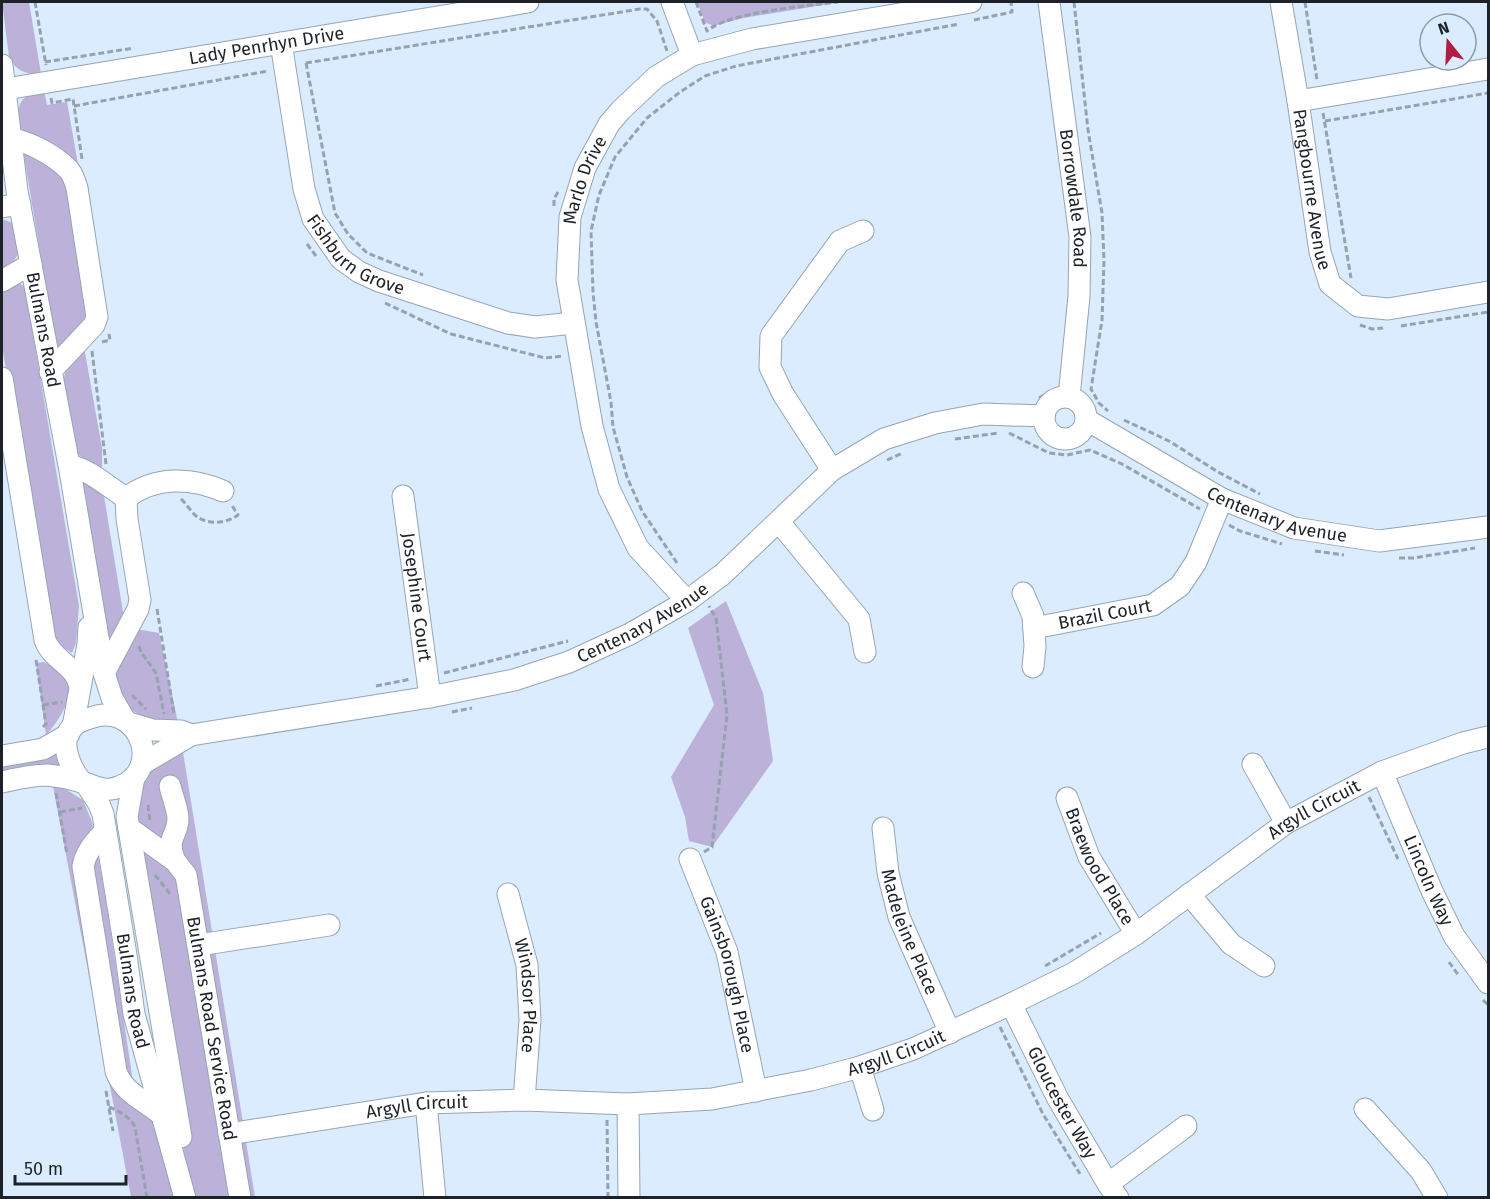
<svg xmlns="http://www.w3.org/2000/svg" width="1490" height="1199" font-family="'Fira Sans',sans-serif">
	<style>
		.green { fill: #bcb1d8 }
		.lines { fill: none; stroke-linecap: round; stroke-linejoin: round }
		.minor-casing { stroke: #94a5b5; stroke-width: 23 }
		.path { stroke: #95a2af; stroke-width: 3; stroke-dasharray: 6 3; stroke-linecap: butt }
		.minor { stroke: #fff; stroke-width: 21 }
		.labels { text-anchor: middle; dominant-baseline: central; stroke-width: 5; stroke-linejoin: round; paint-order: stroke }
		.street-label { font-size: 18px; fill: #1c2228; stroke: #daecfd }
	</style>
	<rect width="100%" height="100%" fill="#daecfd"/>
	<g class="green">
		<path d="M2,2H29L41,74C26,75 16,71 9,57Z"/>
		<path d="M697,2H842L743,18L713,26L705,22Z"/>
		<path d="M44,90L47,105L67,102L79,170L21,129C15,104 19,96 44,90Z"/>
		<path d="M23,150L64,176L88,316L57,353Z"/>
		<path d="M2,219L13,223C18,247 26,256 2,269Z"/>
		<path d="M17,282L25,287L79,606L76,643L72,653L56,643L49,633L2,345V287Z"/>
		<path d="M84,347L102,448V473L75,452L62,386L66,369Z"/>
		<path d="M80,478L103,490L123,612L136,629L159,633L178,723C141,719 136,718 112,689Z"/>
		<path d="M726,601L763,693L773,761L712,847L689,841L685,817L671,777L714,705L688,628Z"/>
		<path d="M44,662C49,665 56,668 61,672C81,689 59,721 46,735L36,663Z"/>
		<path d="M63,744L67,770L2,775V761Z"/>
		<path d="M182,746L255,1197H191L133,825L143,767Z"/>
		<path d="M52,781L83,800L92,822L106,900L137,1109L165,1118L185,1197H131Z"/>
	</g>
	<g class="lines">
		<g class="minor-casing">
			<g id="minor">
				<path d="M672,2L692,55"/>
				<path id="s1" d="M1049,2L1080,237L1079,296L1069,397"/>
				<path id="s2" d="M1281,2L1298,101L1320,252L1330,284L1358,306L1388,309L1488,292"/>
				<path id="s3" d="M281,43L304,189L313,219L341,259L359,272L379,281L508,323L535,327L574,323"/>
				<path id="s4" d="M2,65L17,191L69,465L104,673L112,698L125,720"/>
				<path id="s5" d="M6,89L528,2"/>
				<path d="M1298,101L1488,69"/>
				<path d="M2,138C22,137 55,155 69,170C73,175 75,181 77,188L97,317L94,325L50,372"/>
				<path d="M2,207L20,204"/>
				<path d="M2,281L31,264"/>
				<path d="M2,378L45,640C52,660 75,665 79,684"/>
				<circle cx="1065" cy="418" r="21"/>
				<path id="s6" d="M1087,420L1222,499L1294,528L1379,541L1488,527"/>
				<path d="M69,465C90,470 107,486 126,498L127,519L140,600L138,609L104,673"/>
				<path d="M832,470L783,394L770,367L771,336L840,241L863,231"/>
				<path id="s7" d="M403,496L430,697"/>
				<path d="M126,498C155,476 191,477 223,491"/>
				<path d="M779,522L859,619L865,652"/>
				<path d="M1023,593L1033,616L1035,646L1033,667"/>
				<path id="s8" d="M687,601L638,548L609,489L592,426L567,280L570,217L585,168L609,124L621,110L656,77L692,55L752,39L971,2"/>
				<path id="s9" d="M1034,628L1153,605L1180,586L1196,562L1222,499"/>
				<path d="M129,723L153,730L181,731L191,735"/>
				<path d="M73,727L88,644L89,627"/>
				<path d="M2,756L43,749L69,734"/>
				<path id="s10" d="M142,764L191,735L430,697L514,680L569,662L630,634L687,601L723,574L832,470L884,439L935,423L983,414L1044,416"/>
				<path d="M1253,764L1286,823"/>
				<path id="s11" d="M1382,772L1432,891L1454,936L1488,983"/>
				<path d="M134,777L127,817L181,1137"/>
				<path d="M2,782C16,779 32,775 47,775C57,776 68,778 78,781C94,785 104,794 121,786C162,769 141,707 97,716C90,718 78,721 72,727C58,742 71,769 81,781"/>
				<path id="s12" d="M86,784L99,804L103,814L126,955L134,1014L185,1198"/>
				<path d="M170,786C172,796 178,809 178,819C178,836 165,837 175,861"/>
				<path id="s13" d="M1067,798L1089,857L1136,934"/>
				<path id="s14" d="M129,828L175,861L186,875L240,1198"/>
				<path id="s15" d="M883,828L888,873L899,917L950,1033"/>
				<path d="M105,831C95,842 86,851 83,866L116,1071C124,1095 148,1101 165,1118"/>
				<path id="s16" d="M690,859L727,952L756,1091"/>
				<path id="s17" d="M508,894L527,965L530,1020L524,1100"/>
				<path d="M1189,894L1231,944L1264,966"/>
				<path d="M199,945L329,925"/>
				<path id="s18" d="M1011,1004L1058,1099L1108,1184L1118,1198"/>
				<path d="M860,1067L873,1110"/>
				<path d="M426,1103L435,1198"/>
				<path d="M628,1104L629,1198"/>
				<path d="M1365,1109L1421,1171L1437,1198"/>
				<path id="s19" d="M229,1134L426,1103L524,1100L628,1104L712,1099L811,1080L860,1067L913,1049L1011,1004L1074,973L1136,934L1286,823L1382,772L1463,743L1488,737"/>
				<path d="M1108,1184L1186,1126"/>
			</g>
		</g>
		<g class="path">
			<path d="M35,2L46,65"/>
			<path d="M696,2L707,31C729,12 806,6 838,2"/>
			<path d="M1074,2L1088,130L1102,213L1104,261L1102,320L1091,389L1099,403L1108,411"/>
			<path d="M1305,2L1317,80"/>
			<path d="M974,20L1012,12L1011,2"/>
			<path d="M45,62L134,48"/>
			<path d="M306,63L335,213L348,234L367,253L423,275"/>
			<path d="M306,63L640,9H647L657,21L667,51"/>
			<path d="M51,98L52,103L73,99L82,159"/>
			<path d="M74,106L268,71"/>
			<path d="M1323,113L1351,278"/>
			<path d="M1325,121L1488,93"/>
			<path d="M554,206V199L558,192"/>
			<path d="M307,244L316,256"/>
			<path d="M385,303L451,334L545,358L563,356"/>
			<path d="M1360,325L1372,329L1383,328"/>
			<path d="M1401,326L1488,312"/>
			<path d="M102,342L110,340L109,334"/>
			<path d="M92,351L106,464"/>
			<path d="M1039,398L1051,391"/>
			<path d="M1124,420L1169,441L1218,472L1260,494"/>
			<path d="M1009,433L1049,453L1067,455L1090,450L1122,464L1200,509"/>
			<path d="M955,439L999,433"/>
			<path d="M887,460L903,453"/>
			<path d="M181,499C187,504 192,514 199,518C211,525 227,523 238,515L231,504"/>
			<path d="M1229,525L1240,531L1282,544"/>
			<path d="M1315,551L1344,555"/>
			<path d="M1399,558H1414L1475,548"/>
			<path d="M677,563L642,511L627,477L613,427L611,402L596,322L593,292L591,231L599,195L615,157L647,118L680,92L705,76L736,66L959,24"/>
			<path d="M157,609L174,714"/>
			<path d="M139,646L141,652L156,673L164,714"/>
			<path d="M36,660L46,724L43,727"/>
			<path d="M444,673L568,641"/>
			<path d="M376,686L411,679"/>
			<path d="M132,695L146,709"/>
			<path d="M43,705L62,702"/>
			<path d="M452,712L472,708"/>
			<path d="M56,793L67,854"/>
			<path d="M1369,797L1398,859"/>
			<path d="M148,805L150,822"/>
			<path d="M60,812L82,808"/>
			<path d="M704,852L712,847L727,715L716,618L709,606"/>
			<path d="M155,875L171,895"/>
			<path d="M1449,962L1459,976"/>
			<path d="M1045,966L1101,933"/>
			<path d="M1483,1000L1488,1005"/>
			<path d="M1000,1027L1043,1114L1080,1174"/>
			<path d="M106,1091L113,1131"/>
			<path d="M109,1107C119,1111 130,1117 135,1127L147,1198"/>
			<path d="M607,1120L608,1198"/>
		</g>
		<use href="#minor" class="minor"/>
	</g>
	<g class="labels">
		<g class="street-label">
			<text stroke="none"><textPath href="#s5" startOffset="264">Lady Penrhyn Drive</textPath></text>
			<text stroke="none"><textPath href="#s8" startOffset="454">Marlo Drive</textPath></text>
			<text stroke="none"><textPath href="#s2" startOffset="190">Pangbourne Avenue</textPath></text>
			<text stroke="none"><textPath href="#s1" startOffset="198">Borrowdale Road</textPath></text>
			<text stroke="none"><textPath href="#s3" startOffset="237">Fishburn Grove</textPath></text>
			<text stroke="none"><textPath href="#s4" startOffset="268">Bulmans Road</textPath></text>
			<text stroke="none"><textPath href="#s6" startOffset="214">Centenary Avenue</textPath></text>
			<text stroke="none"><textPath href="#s7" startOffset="102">Josephine Court</textPath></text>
			<text stroke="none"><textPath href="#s9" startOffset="72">Brazil Court</textPath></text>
			<text stroke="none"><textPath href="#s10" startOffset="526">Centenary Avenue</textPath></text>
			<text stroke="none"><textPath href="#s19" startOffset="1162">Argyll Circuit</textPath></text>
			<text stroke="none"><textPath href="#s13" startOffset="76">Braewood Place</textPath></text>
			<text stroke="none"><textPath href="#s11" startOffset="118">Lincoln Way</textPath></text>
			<text stroke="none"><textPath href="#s15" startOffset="108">Madeleine Place</textPath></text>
			<text stroke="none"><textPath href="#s16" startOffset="122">Gainsborough Place</textPath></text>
			<text stroke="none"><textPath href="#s12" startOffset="214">Bulmans Road</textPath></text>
			<text stroke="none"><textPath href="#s17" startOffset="104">Windsor Place</textPath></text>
			<text stroke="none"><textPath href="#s14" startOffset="230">Bulmans Road Service Road</textPath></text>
			<text stroke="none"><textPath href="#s19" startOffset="676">Argyll Circuit</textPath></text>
			<text stroke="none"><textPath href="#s18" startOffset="111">Gloucester Way</textPath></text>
			<text stroke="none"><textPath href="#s19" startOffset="190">Argyll Circuit</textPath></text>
		</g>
	</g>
	<rect width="1490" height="1199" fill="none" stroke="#1c2228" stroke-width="6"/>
	<g transform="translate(1448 42) rotate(342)"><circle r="28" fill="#daecfd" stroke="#8e9ba8" stroke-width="1.5"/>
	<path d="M0-4.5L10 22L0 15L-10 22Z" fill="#b01c43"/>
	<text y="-9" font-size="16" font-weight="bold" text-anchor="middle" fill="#1c2228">N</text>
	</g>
	<path d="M15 1175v9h111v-9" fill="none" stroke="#1c2228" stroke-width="3"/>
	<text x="24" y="1175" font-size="18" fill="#1c2228" stroke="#daecfd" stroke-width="4.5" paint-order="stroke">50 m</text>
</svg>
